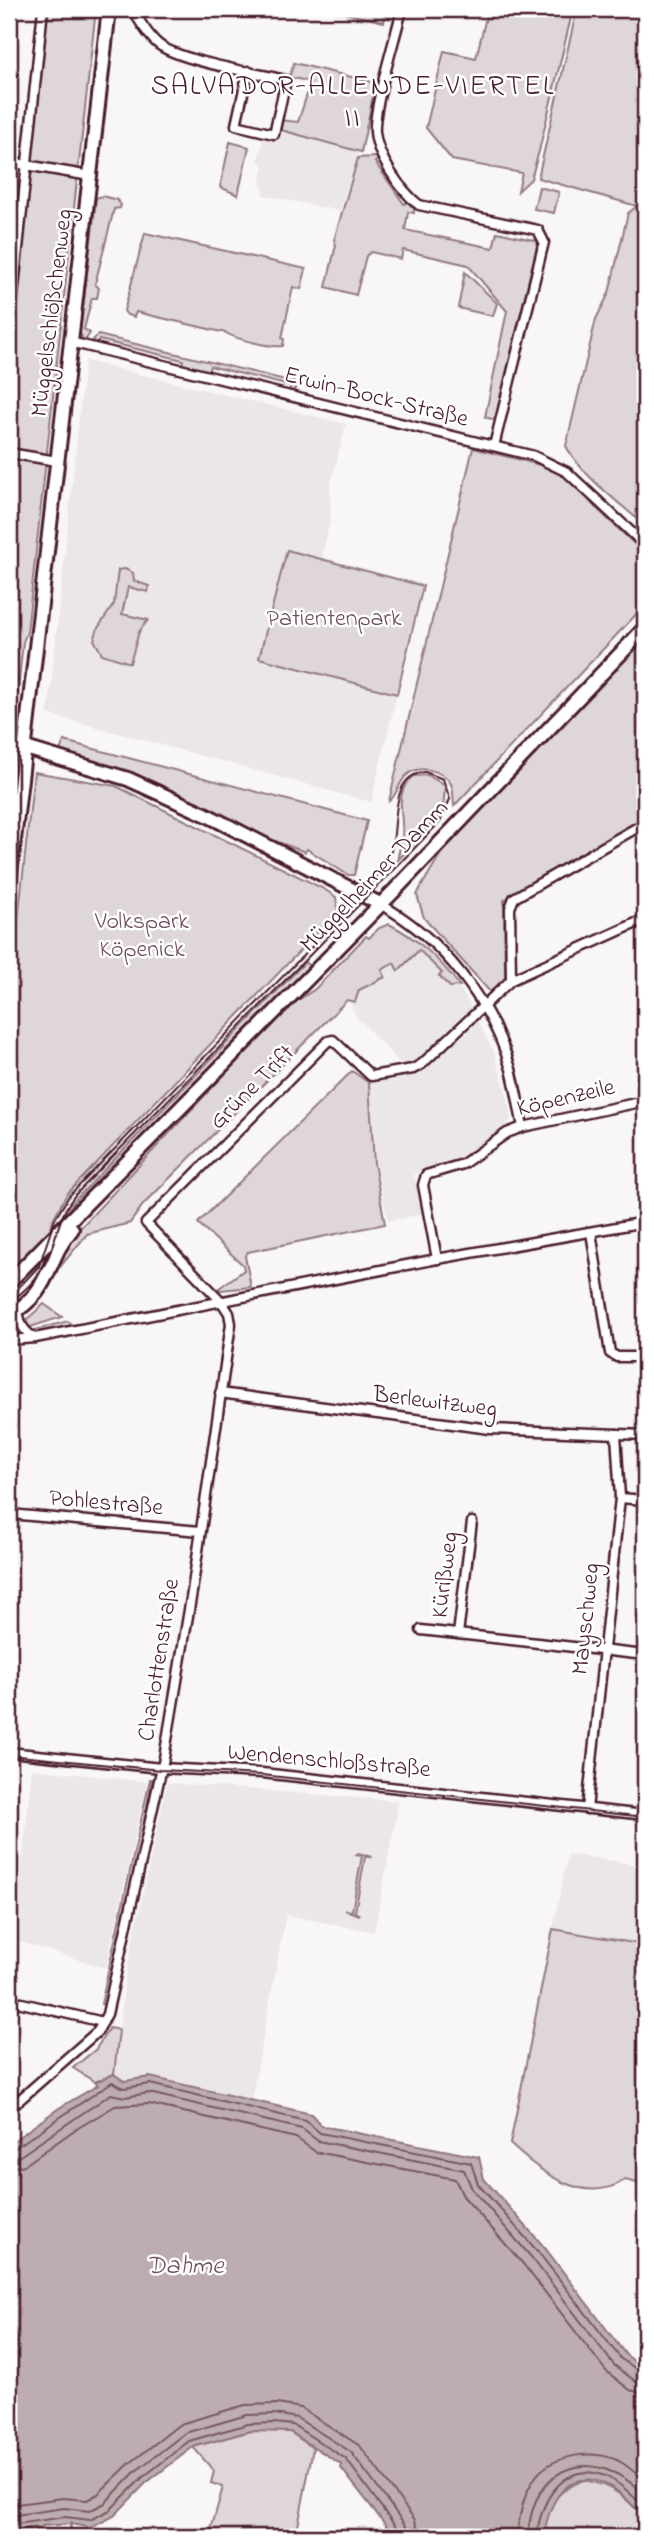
<svg xmlns="http://www.w3.org/2000/svg" width="654" height="2546" font-family="'Indie Flower',sans-serif">
	<style>
		.built { fill: #ebe6e8 }
		.green { fill: #ded6d9; stroke: #947a82; stroke-width: 2 }
		.water { fill: #bdadb0; stroke: #8f747b; stroke-width: 2 }
		.lines { fill: none; stroke-linecap: round; stroke-linejoin: round }
		.shore { stroke: #785860; stroke-width: 2 }
		.stream { stroke: #8f747b; stroke-width: 2.5 }
		.street-casing { stroke: #4a1f2b; stroke-width: 13 }
		.secondary-casing { stroke: #4a1f2b; stroke-width: 18 }
		.street { stroke: #fff; stroke-width: 8 }
		.secondary { stroke: #fff; stroke-width: 12 }
		.tram { stroke: #4a1f2b; stroke-width: 2 }
		.labels { text-anchor: middle; dominant-baseline: central; stroke-width: 5; stroke-linejoin: round; paint-order: stroke }
		.street-label { font-size: 24px; fill: #4a1f2b; stroke: #fff }
		.park-label { font-size: 24px; fill: #6f4d56; stroke: #fff }
		.water-label { font-size: 26px; font-style: italic; fill: #72515a; stroke: #fff }
		.quarter-label { font-size: 28px; letter-spacing: 2px; fill: #4a1f2b; stroke: #fff }
	</style>
	<rect width="100%" height="100%" fill="#f8f6f7"/>
	<filter id="ink" filterUnits="userSpaceOnUse"><feTurbulence type="fractalNoise" baseFrequency=".0143" numOctaves="2"/><feDisplacementMap in="SourceGraphic" scale="14" xChannelSelector="R" yChannelSelector="G"/><feConvolveMatrix kernelMatrix="1 2 1 2 8 2 1 2 1" color-interpolation-filters="sRGB"/></filter>
	<g filter="url(#ink)">
		<g class="built">
			<path d="M280,130L359,152L352,183H349L340,211L263,195L264,187L260,185L264,164L258,162L264,135L278,139Z"/>
			<path d="M85,361L346,424L330,487L331,516L322,557L423,586L371,802L48,714Z"/>
			<path d="M411,935L446,968L471,1006L468,1013L418,1062L404,1067L356,1016L348,999Z"/>
			<path d="M478,1022L493,1050L508,1098L511,1119L506,1127L455,1162L414,1174L422,1214L388,1221L375,1158L369,1083L420,1073Z"/>
			<path d="M32,1769L147,1782L106,1968L14,1940Z"/>
			<path d="M167,1783L399,1801L374,1932L286,1915L251,2101L150,2077L124,2081L114,2074L126,1973Z"/>
			<path d="M568,1854L645,1866V1945L553,1929Z"/>
		</g>
		<g class="green">
			<path d="M47,9H96L27,632L23,642L15,719L9,727V374Z"/>
			<path d="M326,9H387L384,22Z"/>
			<path d="M488,9H573L539,151L531,179L518,191L522,173L452,160L426,128L444,51L476,58Z"/>
			<path d="M577,9H645V526C620,503 581,475 566,446L596,319L609,293L628,213L637,206L538,178Z"/>
			<path d="M294,63L376,83L361,152L281,130L279,134L276,132L279,120L298,122L311,82L289,77Z"/>
			<path d="M230,142L249,147L238,195L220,187Z"/>
			<path d="M375,157L380,159L375,162L404,204L409,201L414,205V213L408,212L405,230L493,248L497,232L538,241L495,420L485,417L507,311L468,265L403,250L401,259L371,252L366,256L356,295L326,287L336,245L334,240L358,158Z"/>
			<path d="M539,187L559,192L554,213L534,209Z"/>
			<path d="M102,196L117,200L121,205L120,208L114,209L95,284L99,288L97,298H92L84,329L90,333L84,342L80,333L96,198Z"/>
			<path d="M145,233L306,269L301,289L293,287L282,338L284,339L283,346C271,348 236,339 226,333L136,312L134,317L127,315L124,311Z"/>
			<path d="M465,272L497,303L493,316L458,308Z"/>
			<path d="M98,335L294,382L295,389L290,392V386L210,366L208,372L182,366L183,360L99,340L96,345L93,340Z"/>
			<path d="M473,448L548,467L575,482L592,504L645,554V605L454,806C453,799 454,790 451,784C443,770 419,764 407,775C398,782 398,795 389,801Z"/>
			<path d="M287,550L423,586L397,694L259,658Z"/>
			<path d="M125,569L133,573L134,581L149,586L148,592L128,587L122,614L148,620L139,632L130,663L102,654L94,640L98,628L114,604L118,570Z"/>
			<path d="M645,638V820L504,900L505,980L491,993L424,918L417,895L421,887L447,843Z"/>
			<path d="M64,741L367,821L354,875H348L307,849L305,852L238,827L166,788L60,751Z"/>
			<path d="M34,772L116,786L324,889L336,897L338,911L67,1194L53,1219L49,1238L14,1269L9,1265V1003Z"/>
			<path d="M428,775L445,786L443,812L398,860C397,854 401,847 402,839C405,816 392,794 413,776Z"/>
			<path d="M389,924C419,939 440,960 460,986L450,987L439,976L442,973L419,950L398,971L394,963L382,970L385,977L359,990L355,1002L347,1000L143,1205L130,1223L87,1234L60,1267L58,1264L67,1242L288,1007L315,989L366,936L369,938L379,928Z"/>
			<path d="M305,962L310,967L59,1226L73,1202Z"/>
			<path d="M352,1071L369,1083L374,1163L385,1224L248,1252L245,1256L251,1287L221,1290L219,1288L244,1270L243,1265L198,1223Z"/>
			<path d="M44,1304L62,1317L27,1328L25,1321Z"/>
			<path d="M68,1321L74,1327L37,1334L31,1331Z"/>
			<path d="M150,1779H152L126,1926L104,2005L101,2004Z"/>
			<path d="M358,1853L372,1857H365L355,1912L360,1915L345,1910L352,1911L362,1856L356,1855Z"/>
			<path d="M553,1929L645,1945V2185L625,2180C584,2207 539,2171 510,2144Z"/>
			<path d="M109,2028L119,2030L114,2074L95,2082L73,2068L96,2049Z"/>
			<path d="M274,2430L290,2432L313,2448L296,2537H209L223,2487L211,2483L214,2471L193,2447L250,2431Z"/>
			<path d="M583,2480C613,2485 624,2496 645,2518V2537H544C548,2502 551,2495 583,2480Z"/>
		</g>
		<path class="water" d="M114,2074L124,2081L150,2077L311,2114L322,2126L479,2157L484,2179L545,2248L626,2355L645,2369V2518C634,2507 622,2492 607,2485C567,2465 548,2504 544,2537H395L341,2468L342,2465L290,2432L250,2431L193,2447L146,2483L114,2516L91,2528L71,2524L42,2526L43,2535L37,2536L36,2527L9,2532V2144L59,2108L98,2085L95,2082Z"/>
		<g class="lines">
			<g class="shore">
				<path d="M9,2149L15,2148L112,2082L124,2088L150,2084L306,2121L320,2133L471,2163L478,2184L539,2253L621,2359L645,2374"/>
				<path d="M9,2158L20,2156L111,2094L125,2097L149,2093L302,2129L318,2141L464,2170L472,2189L532,2258L614,2365L635,2381L645,2383"/>
				<path d="M9,2168L25,2165L73,2131L115,2106L149,2104L296,2138L316,2152L455,2179L463,2196L524,2265L606,2371L630,2390L645,2394"/>
				<path d="M9,2505L63,2498L87,2500L98,2494L129,2464L180,2424L245,2405L277,2404L301,2408L360,2446L415,2520L420,2537"/>
				<path d="M9,2516L64,2508L89,2511L105,2503L136,2471L185,2433L247,2415L275,2414L297,2418L351,2452L406,2526L409,2537"/>
				<path d="M9,2525L65,2517L90,2520L110,2510L142,2478L189,2441L248,2424L274,2423L293,2425L346,2459L399,2531L400,2537"/>
				<path d="M518,2537C518,2517 524,2492 537,2475C555,2454 595,2449 619,2461C628,2466 637,2474 645,2481"/>
				<path d="M528,2537C532,2462 594,2444 645,2495"/>
				<path d="M537,2537C539,2499 568,2455 611,2479C624,2486 635,2498 645,2508"/>
			</g>
			<path class="stream" d="M69,2537L71,2523"/>
			<g class="street-casing">
				<g id="street">
					<path d="M132,9C140,21 147,35 158,44C179,61 257,73 286,80L274,134L236,125L248,71"/>
					<path d="M402,9C396,36 373,108 375,132C377,156 400,190 419,205L538,230L544,242L494,446"/>
					<path d="M9,162L90,176"/>
					<path d="M9,335L43,9"/>
					<path d="M70,342L534,456L567,472L645,545"/>
					<path d="M9,453L57,461"/>
					<path d="M380,904C442,938 491,1001 511,1069C516,1088 519,1108 523,1127"/>
					<path d="M511,980L510,908L514,898L645,823"/>
					<path d="M591,1232L610,1353L617,1357H645"/>
					<path d="M437,1259L423,1185L426,1175L463,1164L507,1133L523,1127L645,1101"/>
					<path d="M18,1310C20,1324 23,1331 35,1338"/>
					<path d="M9,1340L35,1338L437,1259L645,1222"/>
					<path d="M220,1393L490,1429L645,1435"/>
					<path d="M620,1498L645,1500"/>
					<path d="M9,1514L200,1531"/>
					<path d="M421,1630L645,1655"/>
					<path d="M458,1634L472,1522"/>
					<path d="M9,1752L161,1768L262,1773L645,1815"/>
					<path d="M587,1809L620,1498L616,1434"/>
					<path d="M9,2000L103,2022"/>
					<path d="M9,2109L98,2031L107,2014L164,1758L192,1592L231,1324L229,1313L221,1301L146,1223L328,1041L333,1040L371,1076L413,1069L422,1064L511,980L645,919"/>
				</g>
			</g>
			<g class="secondary-casing">
				<g id="secondary">
					<path d="M9,743L128,779L205,814L380,904"/>
					<path d="M9,884L109,9"/>
					<path d="M9,1282L394,891L645,628"/>
					<path d="M9,1315C53,1291 44,1262 72,1229"/>
				</g>
			</g>
			<use href="#street" class="street"/>
			<use href="#secondary" class="secondary"/>
			<g class="tram">
				<path d="M9,1298L39,1266L55,1219L69,1196L368,889C376,877 386,866 391,851C399,826 388,776 425,772L443,779L450,799L440,822L76,1194C60,1213 58,1231 50,1253C42,1275 26,1290 9,1303"/>
				<path d="M9,1755L161,1770L262,1775L645,1817"/>
			</g>
		</g>
	</g>
	<g class="labels">
		<g class="street-label">
			<text transform="translate(53 313) rotate(-83)">Müggelschlößchenweg</text>
			<text transform="translate(376 398) rotate(14)">Erwin-Bock-Straße</text>
			<text transform="translate(375 877) rotate(-46)">Müggelheimer Damm</text>
			<text transform="translate(253 1088) rotate(-45)">Grüne Trift</text>
			<text transform="translate(566 1099) rotate(-13)">Köpenzeile</text>
			<text transform="translate(435 1403) rotate(7)">Berlewitzweg</text>
			<text transform="translate(106 1504) rotate(5)">Pohlestraße</text>
			<text transform="translate(446 1575) rotate(-83)">Kürißweg</text>
			<text transform="translate(587 1619) rotate(-84)">Mayschweg</text>
			<text transform="translate(160 1660) rotate(-81)">Charlottenstraße</text>
			<text transform="translate(329 1762) rotate(5)">Wendenschloßstraße</text>
		</g>
		<g class="park-label">
			<text x="334" y="619">Patientenpark</text>
			<text x="142" y="922">Volkspark<tspan x="142" dy="28">Köpenick</tspan></text>
		</g>
		<g class="water-label">
			<text x="185" y="2267">Dahme</text>
		</g>
		<g class="quarter-label">
			<text x="353" y="87">SALVADOR-ALLENDE-VIERTEL<tspan x="353" dy="32">II</tspan></text>
		</g>
	</g>
	<rect width="654" height="2546" fill="none" stroke="#fff" stroke-width="35"/>
	<rect x="18" y="18" width="619" height="2511" fill="none" stroke="#4a1f2b" stroke-width="2.5" filter="url(#ink)"/>
</svg>
